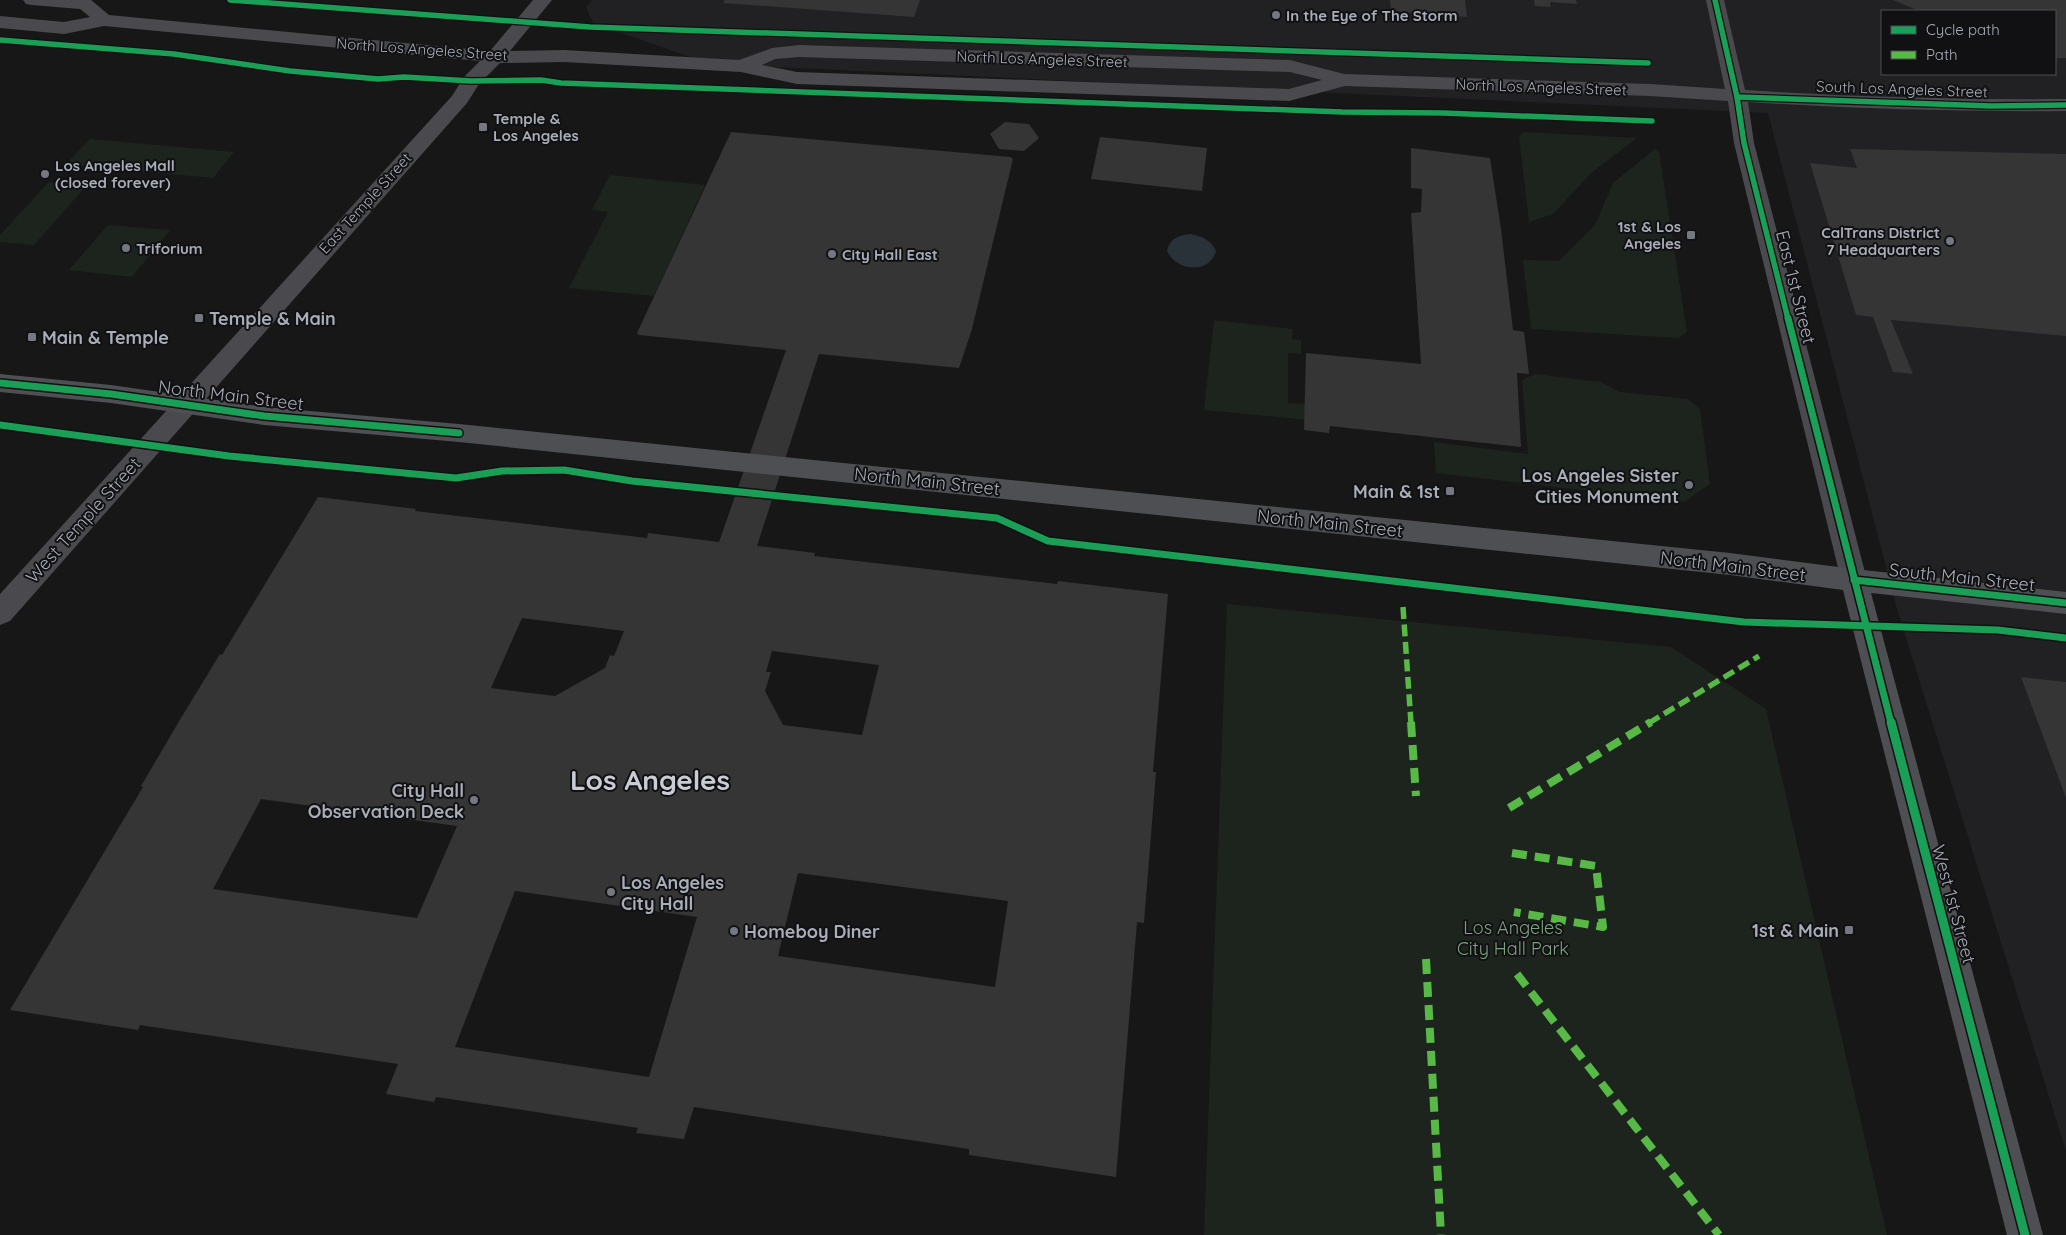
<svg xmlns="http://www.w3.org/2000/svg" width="2066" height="1235" font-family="Quicksand,sans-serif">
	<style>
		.built { fill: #212123; fill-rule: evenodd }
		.green { fill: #1d241e }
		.water { fill: #2a3239 }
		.building { fill: #353536; fill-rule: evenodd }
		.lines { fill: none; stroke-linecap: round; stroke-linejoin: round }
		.secondary { fill: #4a4a4e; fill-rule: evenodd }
		.primary { fill: #4d4f52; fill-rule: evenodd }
		.quiet-far1 { stroke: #58b947; stroke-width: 5.5; stroke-dasharray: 12 5.5; stroke-linecap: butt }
		.quiet { stroke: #58b947; stroke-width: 8; stroke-dasharray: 15 8; stroke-linecap: butt }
		.cycleway-far2-casing { stroke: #111113; stroke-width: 8 }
		.cycleway-far1-casing { stroke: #111113; stroke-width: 10 }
		.cycleway-casing { stroke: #111113; stroke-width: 12 }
		.cycleway-far2 { stroke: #1a9f57; stroke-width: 5.5 }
		.cycleway-far1 { stroke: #1a9f57; stroke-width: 7 }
		.cycleway { stroke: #1a9f57; stroke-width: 9 }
		.poi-dot { fill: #757880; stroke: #111113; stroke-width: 2 }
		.labels { text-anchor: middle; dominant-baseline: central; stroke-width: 4; stroke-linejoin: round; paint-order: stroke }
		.far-poi-label { font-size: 15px; font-weight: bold; fill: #a8adb8; stroke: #111113; text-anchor: start }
		.far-street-label { font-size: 15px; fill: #a8adb8; stroke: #111113 }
		.street-label { font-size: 18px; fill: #a8adb8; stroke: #111113 }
		.poi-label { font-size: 18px; font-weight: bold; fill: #a8adb8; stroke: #111113; text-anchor: start }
		.park-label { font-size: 18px; fill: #7fa381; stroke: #111113 }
		.town-label { font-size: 28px; font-weight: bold; fill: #c9ccd4; stroke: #111113 }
	</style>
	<rect width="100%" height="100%" fill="#171717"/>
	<path class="built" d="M592,0H2066V1151L1897,609L1768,113L710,64L593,23L586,7ZM1882,11H2055V74H1882Z"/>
	<g class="green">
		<path d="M1524,132L1637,138L1591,173L1553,214L1529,222L1519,136Z"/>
		<path d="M90,139L234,152L213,178L66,164Z"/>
		<path d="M1655,149L1659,152L1687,332L1678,338L1531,329L1523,260L1559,261L1595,225L1613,183Z"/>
		<path d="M610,175L705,185L654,296L569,288L608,212L592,210Z"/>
		<path d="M49,182L87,185L34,245L0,242V235Z"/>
		<path d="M108,225L170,230L132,277L69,270Z"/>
		<path d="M1214,320L1293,329L1292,339L1301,340V354L1288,353V403L1308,404V420L1204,410Z"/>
		<path d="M1535,374L1601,382L1619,392L1688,399L1700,409L1710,484L1684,502L1436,473L1434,442L1528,454L1522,380Z"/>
		<path d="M1227,604L1671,647L1766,709L1887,1235H1204Z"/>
	</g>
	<path class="water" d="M1190,234C1203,237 1210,239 1216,251C1209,275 1176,271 1167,251C1170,238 1178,236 1190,234Z"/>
	<g class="building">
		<path d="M725,0H920L914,17L723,3Z"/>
		<path d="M1390,0H1465L1467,17L1391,11Z"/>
		<path d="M1534,0H1576L1577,4L1550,2L1551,7L1535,6Z"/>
		<path d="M1893,0H2066V58H2055V11H1919Z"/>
		<path d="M1005,122L1029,124L1039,138L1024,151L999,149L990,134Z"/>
		<path d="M731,132L1010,157L1013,159L972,329L959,368L819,354L757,546L815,553L814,556L1057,584L1058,581L1168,594L1153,772H1156L1144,923L1137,922L1116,1177L969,1155V1149L694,1107L684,1139L636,1133L638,1128L536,1112L436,1097L434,1102L386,1094L398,1064L140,1025L138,1030L10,1010L143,787L141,786L181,718L220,654L222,655L318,497L416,509L415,511L647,538L648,533L719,542L786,350L639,335L637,333ZM522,618L624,631L614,656L610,655L605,668L555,696L491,688ZM772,651L879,665L862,735L783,725L765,691L771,672H766ZM261,799L457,826L417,918L213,889ZM798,873L1008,901L995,987L778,956ZM515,891L697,917L649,1077L455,1047Z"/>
		<path d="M1100,137L1207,148L1202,191L1091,179Z"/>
		<path d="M1411,148L1490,158L1501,229L1513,330L1524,332L1529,374L1517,373L1521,447L1330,426L1329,433L1304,430L1306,353L1421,364L1411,213L1421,212L1422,189L1411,188Z"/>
		<path d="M1850,149L2066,154V336L1891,320L1913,374L1893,372L1873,317L1856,315L1810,163L1857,168Z"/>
		<path d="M2021,677L2066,682V798Z"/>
	</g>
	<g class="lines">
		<path class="secondary" d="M23,0H91L109,15L490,51L533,0H552L510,51L564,50L739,60L772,48L799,45L1290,60L1344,74L1650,84L1725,89L1706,0H1724L1745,90C1852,97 1959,100 2066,99V111C1960,112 1854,109 1748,102L1754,143L1867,580L1864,588L1854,591L1844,588L1841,580L1734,143L1728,101L1650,96L1345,86L1289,101L797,84L741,72L564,62L500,63L479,84L467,103L10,621L0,625V594L452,96L464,77L480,61L104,26L64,34L0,28V16L64,22L90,17L80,9L32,5L26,4ZM799,57L1290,72L1322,80L1289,89L797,72L762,65L775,59Z"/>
		<path class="primary" d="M0,374L111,385L264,407L459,424L1730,553L1854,569L2066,592V614L1871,593L2043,1235H2007L1843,590L1730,575L459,442L264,425L111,403L0,392Z"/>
		<g class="quiet-far1">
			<path d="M1403,607L1411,723"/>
			<path d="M1649,723L1759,656"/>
		</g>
		<g class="quiet">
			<path d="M1411,722L1416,796"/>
			<path d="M1509,808L1651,722"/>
			<path d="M1512,853L1596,866L1603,927L1514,912"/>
			<path d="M1426,959L1441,1235"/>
			<path d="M1517,974L1719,1235"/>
		</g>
		<g class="cycleway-far2-casing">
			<g id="cycleway-far2">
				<path d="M230,0L590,27L1648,63"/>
				<path d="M1715,0L1737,97L1744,143L1788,319"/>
				<path d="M0,40L174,54L290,71L378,79L404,77L471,81L541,80L561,83L1342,112L1443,113L1652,121"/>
				<path d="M1737,97L1991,106L2066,105"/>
			</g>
		</g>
		<g class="cycleway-far1-casing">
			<g id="cycleway-far1">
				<path d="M1788,318L1891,723"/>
				<path d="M0,383L111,394L264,416L459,433"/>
				<path d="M0,425L229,456L456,478L502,471L564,470L632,481L997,518L1048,541L1744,622L1998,630L2066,638"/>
				<path d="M1854,580L2066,603"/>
			</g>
		</g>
		<g class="cycleway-casing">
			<path id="cycleway" d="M1891,722L2025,1235"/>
		</g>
		<use href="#cycleway-far2" class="cycleway-far2"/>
		<use href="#cycleway-far1" class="cycleway-far1"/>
		<use href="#cycleway" class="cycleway"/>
	</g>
	<g class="poi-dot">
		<circle cx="1276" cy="15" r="5"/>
		<rect x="478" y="122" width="10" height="10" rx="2.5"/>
		<circle cx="45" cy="174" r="5"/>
		<rect x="1686" y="230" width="10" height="10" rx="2.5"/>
		<circle cx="1950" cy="241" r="5"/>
		<circle cx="126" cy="248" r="5"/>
		<circle cx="832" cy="254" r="5"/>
		<rect x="194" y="313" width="10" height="10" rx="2.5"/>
		<rect x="27" y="332" width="10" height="10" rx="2.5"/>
		<circle cx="1689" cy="485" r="5"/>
		<rect x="1445" y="486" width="10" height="10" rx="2.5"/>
		<circle cx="474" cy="800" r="5"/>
		<circle cx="611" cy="892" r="5"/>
		<rect x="1844" y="925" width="10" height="10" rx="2.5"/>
		<circle cx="734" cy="931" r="5"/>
	</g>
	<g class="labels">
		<g class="far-poi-label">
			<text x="1286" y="15">In the Eye of The Storm</text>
			<text x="493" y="118">Temple &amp;<tspan x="493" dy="17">Los Angeles</tspan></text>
			<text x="55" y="165">Los Angeles Mall<tspan x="55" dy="17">(closed forever)</tspan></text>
			<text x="1681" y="226" text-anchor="end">1st &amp; Los<tspan x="1681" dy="17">Angeles</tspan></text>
			<text x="1940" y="232" text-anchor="end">CalTrans District<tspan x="1940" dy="17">7 Headquarters</tspan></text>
			<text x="136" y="248">Triforium</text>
			<text x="842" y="254">City Hall East</text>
		</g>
		<g class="far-street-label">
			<text transform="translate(422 49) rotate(4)">North Los Angeles Street</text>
			<text transform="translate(1042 59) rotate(2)">North Los Angeles Street</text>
			<text transform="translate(1541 87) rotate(2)">North Los Angeles Street</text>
			<text transform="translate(1902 89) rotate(2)">South Los Angeles Street</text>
			<text transform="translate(365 203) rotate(-48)">East Temple Street</text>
		</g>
		<g class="street-label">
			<text transform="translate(1796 287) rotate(76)">East 1st Street</text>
			<text transform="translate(231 395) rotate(7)">North Main Street</text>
			<text transform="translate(927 481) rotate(6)">North Main Street</text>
			<text transform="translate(83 520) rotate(-48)">West Temple Street</text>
			<text transform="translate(1330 523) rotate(6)">North Main Street</text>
			<text transform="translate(1733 566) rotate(7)">North Main Street</text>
			<text transform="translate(1962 577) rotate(6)">South Main Street</text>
			<text transform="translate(1954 904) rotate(75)">West 1st Street</text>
		</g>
		<g class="poi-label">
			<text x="209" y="318">Temple &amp; Main</text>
			<text x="42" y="337">Main &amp; Temple</text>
			<text x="1679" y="475" text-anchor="end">Los Angeles Sister<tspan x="1679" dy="21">Cities Monument</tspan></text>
			<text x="1440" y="491" text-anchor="end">Main &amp; 1st</text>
			<text x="464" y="790" text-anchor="end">City Hall<tspan x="464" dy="21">Observation Deck</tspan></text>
			<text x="621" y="882">Los Angeles<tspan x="621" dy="21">City Hall</tspan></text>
			<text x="1839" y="930" text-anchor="end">1st &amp; Main</text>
			<text x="744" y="931">Homeboy Diner</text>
		</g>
		<g class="park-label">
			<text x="1513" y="927">Los Angeles<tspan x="1513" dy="21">City Hall Park</tspan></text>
		</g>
		<g class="town-label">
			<text x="650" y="779">Los Angeles</text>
		</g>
	</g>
	<rect x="1881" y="10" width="175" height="65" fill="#111113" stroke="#4d4f55"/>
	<rect x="1891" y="26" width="25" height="8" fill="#1a9f57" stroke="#4d4f55"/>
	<text x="1926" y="35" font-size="15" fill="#a8adb8">Cycle path</text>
	<rect x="1891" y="51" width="25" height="8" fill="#58b947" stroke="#4d4f55"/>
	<text x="1926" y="60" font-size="15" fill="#a8adb8">Path</text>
</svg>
